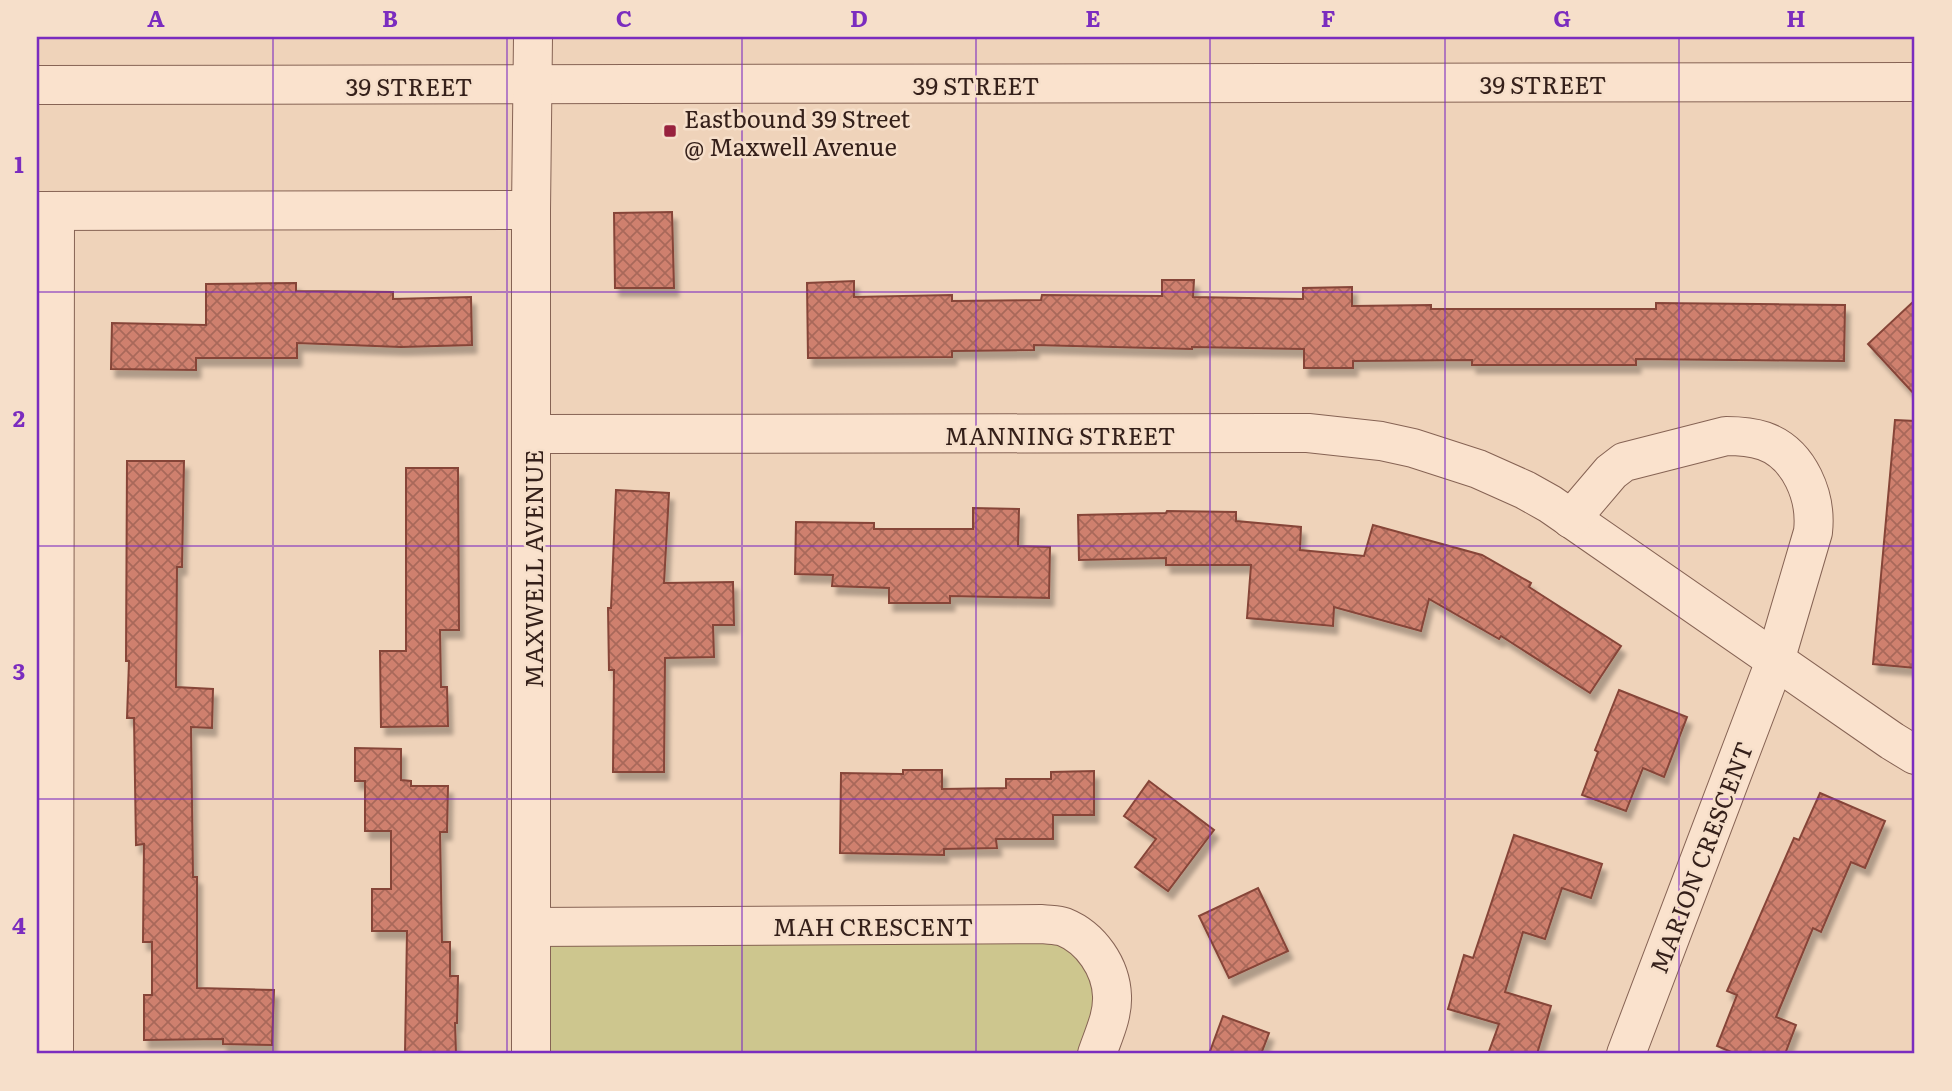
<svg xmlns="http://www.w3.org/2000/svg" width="1952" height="1091" font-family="Literata,serif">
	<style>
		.park { fill: #cdc68e }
		.building { fill: url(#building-cross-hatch); stroke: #864539; stroke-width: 2; filter: url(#shadow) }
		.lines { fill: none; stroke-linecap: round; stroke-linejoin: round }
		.minor-casing { stroke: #866354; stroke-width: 40 }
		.minor { stroke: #fae2cd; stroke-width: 38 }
		.grid { fill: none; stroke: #7b2cbf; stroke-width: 2; stroke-opacity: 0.55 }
		.poi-dot { fill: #98223e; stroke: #f6dfca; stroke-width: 2.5 }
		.labels { text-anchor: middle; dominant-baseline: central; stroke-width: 5; stroke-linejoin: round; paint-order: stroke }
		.street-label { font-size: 24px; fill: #35201a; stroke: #f6dfca }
		.poi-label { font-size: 24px; fill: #35201a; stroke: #f6dfca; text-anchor: start }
		.neatline { fill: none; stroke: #7b2cbf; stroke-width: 2.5 }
		.grid-label { font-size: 23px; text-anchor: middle; font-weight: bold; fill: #7b2cbf }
	</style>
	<defs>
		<pattern id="building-cross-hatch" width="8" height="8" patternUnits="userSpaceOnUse" patternTransform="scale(1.75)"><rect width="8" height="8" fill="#cf806e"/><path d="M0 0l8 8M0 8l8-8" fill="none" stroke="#a9685a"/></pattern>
		<filter id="shadow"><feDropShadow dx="4.5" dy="8" stdDeviation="2" flood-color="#0004"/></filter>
	</defs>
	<rect width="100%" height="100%" fill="#efd3ba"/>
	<path class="park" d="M1042,924L1098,954L1097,1054H531L532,927Z"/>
	<g class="building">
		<path d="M672,212L674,288H615L614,213Z"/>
		<path d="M1162,280H1194L1193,297L1303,299V288L1352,287V306L1431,305V309H1656V303L1845,305L1844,361L1636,359V365H1472V360L1353,361V368H1304V349L1192,347V349L1034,345V350L952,351V357L808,358L807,283L854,281V297L952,295V301L1041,300L1042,295L1162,296Z"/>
		<path d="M296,283V291L393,292V299L471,297L472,345L401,347L297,343V358H196V370L111,369L112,323L206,325V284Z"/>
		<path d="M1915,300V395L1868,344Z"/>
		<path d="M1895,420L1915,421V668L1873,664Z"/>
		<path d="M127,461H184L182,567H177L176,687L213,689L212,728L191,727L193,877H197V988L274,990L272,1045L223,1044V1039L144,1040V995H152V942H143L144,844L136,845L134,718H127L129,661H126Z"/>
		<path d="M406,468H458L459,630H440L441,687H447L448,726L381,727L380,651H406Z"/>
		<path d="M616,490L669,493L664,583L733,582L734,625H713L714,657L665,658L664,772H613L614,670H609L608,608H611Z"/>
		<path d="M973,508L1019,509L1018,546L1050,547L1049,598L950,596V603H889V588L832,586L833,575L795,574L796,522L874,523V529H973Z"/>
		<path d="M1167,511L1236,512V521L1301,527L1300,550L1364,556L1373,525L1482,555L1531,583L1529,587L1621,646L1590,693L1501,636L1499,639L1429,599L1421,631L1334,607L1333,626L1247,618L1251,565H1166V558L1079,560L1078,515L1166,513Z"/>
		<path d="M1619,690L1687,717L1664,777L1643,768L1626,811L1582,795L1598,752L1595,750Z"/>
		<path d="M355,748L401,749V780L411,781V786H448L447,832H440L442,942H450V976H458L457,1023H455L456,1054H405L407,931H372V889H391V831H365V781H355Z"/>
		<path d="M903,770H942V789L1006,788V779H1051V772L1094,771V815H1053V839H996L997,848L944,849V855L840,853L841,773L903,774Z"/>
		<path d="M1149,781L1214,830L1168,891L1135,867L1156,839L1124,816Z"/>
		<path d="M1820,793L1885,821L1865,868L1851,862L1821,932L1813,928L1776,1017L1796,1025L1785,1054H1736L1717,1046L1737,995L1727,991L1794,838L1799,840Z"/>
		<path d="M1514,835L1602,864L1591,898L1562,888L1545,939L1523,932L1505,992L1551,1006L1537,1054H1488L1499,1024L1448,1009L1464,955L1473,958Z"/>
		<path d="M1258,888L1288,951L1229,978L1199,916Z"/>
		<path d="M1223,1016L1269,1033L1261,1054H1209Z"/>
	</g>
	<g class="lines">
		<g class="minor-casing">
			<g id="minor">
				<path d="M37,85L1915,82"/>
				<path d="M37,211L531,210"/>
				<path d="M532,434L1308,433L1381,441L1413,448L1478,469L1525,490L1550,504L1892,741L1915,755"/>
				<path d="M1571,519L1611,472L1624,462L1726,436C1739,436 1752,437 1764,441C1800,454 1817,497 1813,532L1775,661L1626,1054"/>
				<path d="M532,927L1042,924C1049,925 1058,925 1064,927C1091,938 1111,967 1112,996C1113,1016 1103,1036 1097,1054"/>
				<path d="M54,1054L55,211"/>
				<path d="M531,1054V210L533,37"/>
			</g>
		</g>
		<use href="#minor" class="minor"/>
	</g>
	<path class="grid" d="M273,37V1054M507,37V1054M742,37V1054M976,37V1054M1210,37V1054M1445,37V1054M1679,37V1054M37,292H1915M37,546H1915M37,799H1915"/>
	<rect class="poi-dot" x="663" y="124" width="14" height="14" rx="3.5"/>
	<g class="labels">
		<g class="street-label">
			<text x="1543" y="83">39 STREET</text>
			<text x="976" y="84">39 STREET</text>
			<text x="409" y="85">39 STREET</text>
			<text x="1060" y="434">MANNING STREET</text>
			<text transform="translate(532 569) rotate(-90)">MAXWELL AVENUE</text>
			<text transform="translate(1700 857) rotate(-69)">MARION CRESCENT</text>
			<text x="873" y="925">MAH CRESCENT</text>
		</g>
		<g class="poi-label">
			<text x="684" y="117">Eastbound 39 Street<tspan x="684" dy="28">@ Maxwell Avenue</tspan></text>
		</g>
	</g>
	<rect width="1952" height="1091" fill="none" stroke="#f6dfca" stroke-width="77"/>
	<rect x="38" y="38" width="1875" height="1014" class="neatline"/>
	<g class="grid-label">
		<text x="156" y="27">A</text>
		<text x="390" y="27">B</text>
		<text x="624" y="27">C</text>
		<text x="859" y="27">D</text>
		<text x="1093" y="27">E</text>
		<text x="1328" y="27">F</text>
		<text x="1562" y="27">G</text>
		<text x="1796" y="27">H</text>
		<text x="19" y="173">1</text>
		<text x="19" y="427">2</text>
		<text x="19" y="680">3</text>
		<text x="19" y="934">4</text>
	</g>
</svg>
